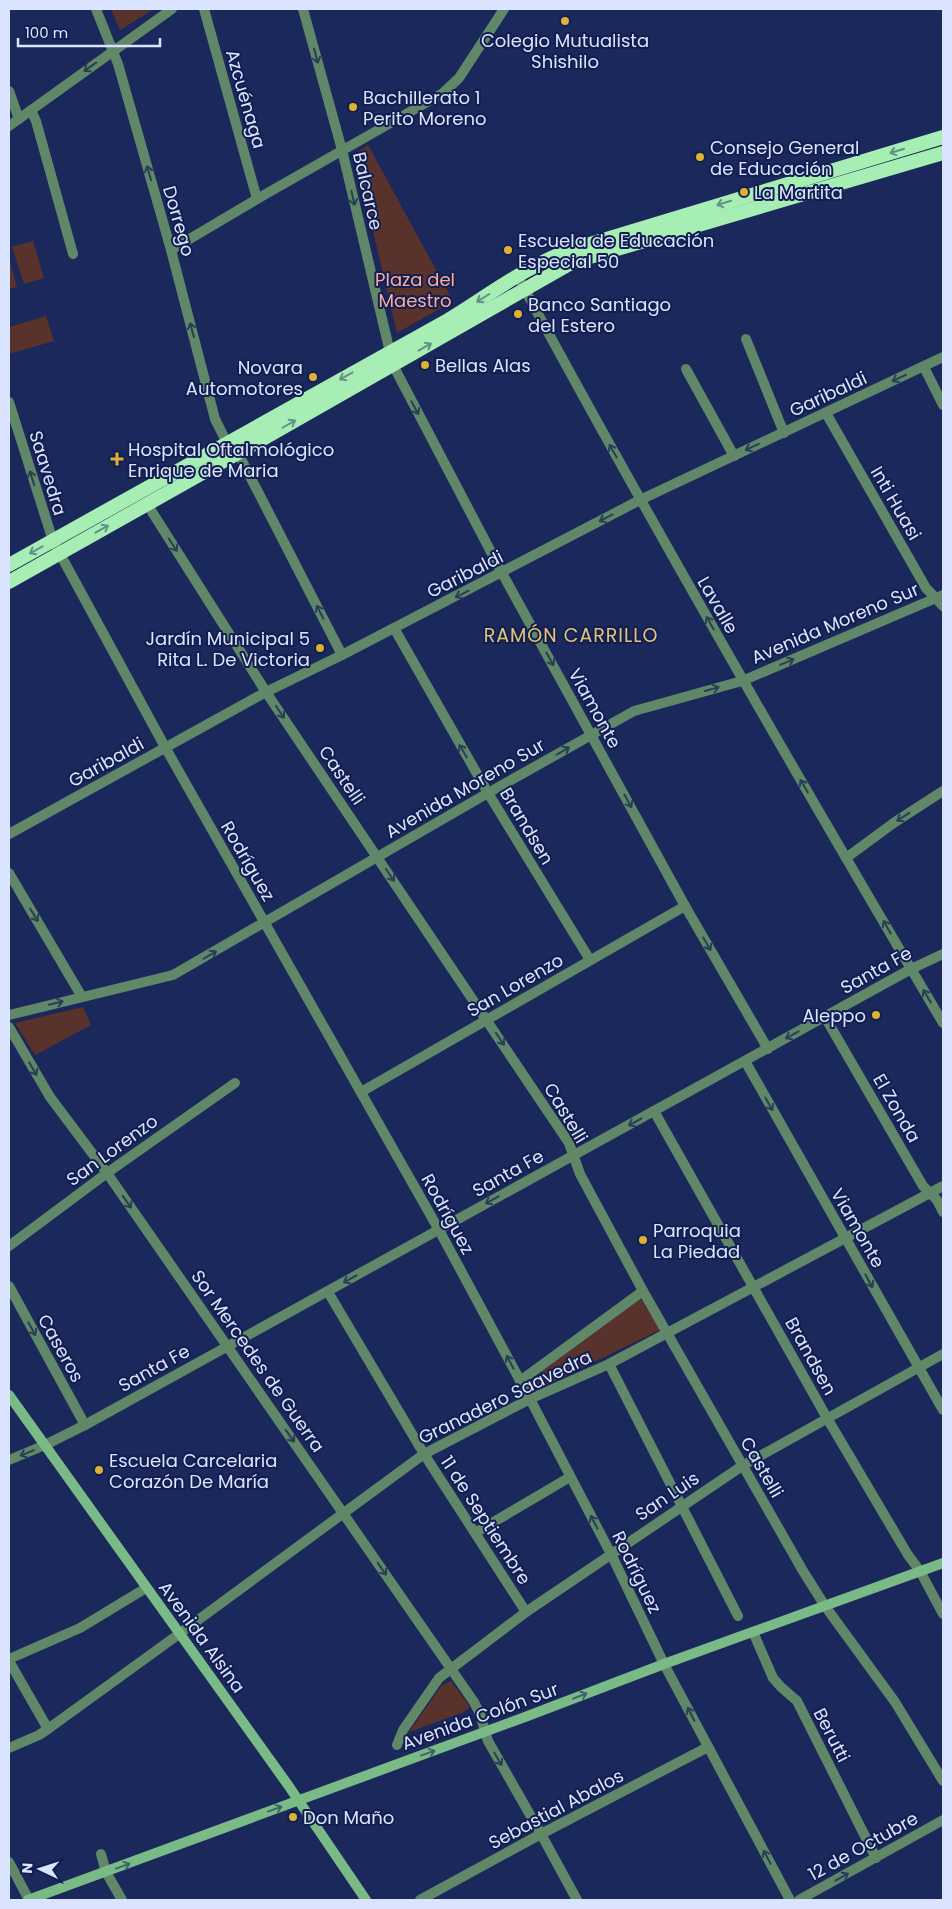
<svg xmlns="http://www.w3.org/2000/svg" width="952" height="1909" font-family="Poppins,sans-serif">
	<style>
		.green { fill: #5a322c }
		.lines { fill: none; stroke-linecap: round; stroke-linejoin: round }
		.minor { stroke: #608767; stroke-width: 10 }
		.tertiary { stroke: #608767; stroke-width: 10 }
		.secondary { stroke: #7aba86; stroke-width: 10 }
		.trunk { stroke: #a6eeb4; stroke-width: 14 }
		.oneway { stroke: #293e57 }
		.oneway2 { stroke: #639087 }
		.oneway3 { stroke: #416468 }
		.poi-dot { fill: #dcb233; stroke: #121e50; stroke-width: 2 }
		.labels { text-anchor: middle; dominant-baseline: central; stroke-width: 4; stroke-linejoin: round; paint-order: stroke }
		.poi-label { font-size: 18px; fill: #dae4fe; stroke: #121e50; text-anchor: start }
		.street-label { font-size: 18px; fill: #dae4fe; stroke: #121e50 }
		.park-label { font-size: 18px; fill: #f9aca0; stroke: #121e50 }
		.neighbourhood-label { font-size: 19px; letter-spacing: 1px; fill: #e1c479; stroke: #121e50 }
	</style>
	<rect width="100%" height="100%" fill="#1b285c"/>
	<g class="green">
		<path d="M111,9H154L120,30Z"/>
		<path d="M368,145L453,301L397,333L355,154Z"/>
		<path d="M33,241L44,278L24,284L12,247Z"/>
		<path d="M9,259L17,287L9,289Z"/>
		<path d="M46,316L54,341L9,354V327Z"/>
		<path d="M83,1007L91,1025L35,1055L15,1023Z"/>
		<path d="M641,1299L660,1330L548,1384L536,1386L533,1382L542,1371Z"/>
		<path d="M451,1681L470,1707L464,1712L409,1732L442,1685Z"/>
	</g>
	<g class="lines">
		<g class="minor">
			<path d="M96,9L118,64L171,250L215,419L227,443"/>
			<path d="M204,9L257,199"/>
			<path d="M303,9L342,150L393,365L502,573L685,906L768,1049"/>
			<path d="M9,91L19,119"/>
			<path d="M31,110L36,121L73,254"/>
			<path d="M9,126L172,9"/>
			<path d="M171,250L257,199L443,93L459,78L504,9"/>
			<path d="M518,277C654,529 797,776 943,1023"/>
			<path d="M746,339L784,433"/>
			<path d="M924,367L943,405"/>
			<path d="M686,369L734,456"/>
			<path d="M9,402L53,541L165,747L439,1230L530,1399L611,1554L664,1664L790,1900"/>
			<path d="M826,413L926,588L943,606"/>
			<path d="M238,453L342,655"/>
			<path d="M147,504L266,692L569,1143L580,1174L643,1291L803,1571L825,1606L895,1702L943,1781"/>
			<path d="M394,628L488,793L590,960"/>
			<path d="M9,834L266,692L342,655L640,500L943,357"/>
			<path d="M846,858L895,822L943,791"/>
			<path d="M9,873L82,997"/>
			<path d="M825,1017L923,1186L937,1200L943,1212"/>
			<path d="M9,1027L50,1097L107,1173L474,1702L480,1714L488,1741L541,1834L577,1900"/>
			<path d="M745,1061L943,1410"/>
			<path d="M361,1092L685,906"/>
			<path d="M654,1111L827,1418L908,1555L920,1571L943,1614"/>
			<path d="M9,1246L107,1173L235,1083"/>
			<path d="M9,1286L85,1425"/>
			<path d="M328,1292L424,1454L526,1612"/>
			<path d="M609,1364L738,1616"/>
			<path d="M520,1381L643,1291"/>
			<path d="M9,1460L45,1445L85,1425L911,969L943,954"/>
			<path d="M475,1533L570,1477"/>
			<path d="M753,1632L773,1678L781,1687L797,1701L876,1858"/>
			<path d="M9,1659L80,1628L146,1588"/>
			<path d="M9,1661L48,1729"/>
			<path d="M397,1745L403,1730L439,1678L526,1612L742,1466L943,1354"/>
			<path d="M9,1748L39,1735L48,1729L179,1634L424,1454L530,1399L609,1364L943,1186"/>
			<path d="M101,1854L106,1872L122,1900"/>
			<path d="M9,1862L29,1900"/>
			<path d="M420,1900L541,1834L708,1747"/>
			<path d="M799,1900L943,1820"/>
		</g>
		<path class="tertiary" d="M9,1015L173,975L488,793L634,711L742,681L943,595"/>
		<g class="secondary">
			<path d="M9,1395L288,1785L366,1900"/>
			<path d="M28,1900L525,1717L664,1664L943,1563"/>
		</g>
		<g class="trunk">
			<path d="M9,565L448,320C489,295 530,263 577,248L943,137"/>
			<path d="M9,582L238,453L573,262L943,153"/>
		</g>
	</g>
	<defs><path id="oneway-shaft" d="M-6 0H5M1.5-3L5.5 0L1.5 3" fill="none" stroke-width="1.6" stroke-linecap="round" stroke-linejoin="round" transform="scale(1.25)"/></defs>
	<g class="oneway">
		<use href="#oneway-shaft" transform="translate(316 56) rotate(75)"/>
		<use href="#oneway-shaft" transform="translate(90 67) rotate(144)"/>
		<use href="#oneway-shaft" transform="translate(149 173) rotate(-106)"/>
		<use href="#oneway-shaft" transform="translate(353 198) rotate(77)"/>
		<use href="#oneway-shaft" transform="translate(192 330) rotate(-105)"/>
		<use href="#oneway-shaft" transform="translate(899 378) rotate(155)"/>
		<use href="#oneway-shaft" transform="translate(415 408) rotate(62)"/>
		<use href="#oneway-shaft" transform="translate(752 447) rotate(155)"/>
		<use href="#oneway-shaft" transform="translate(613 451) rotate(-119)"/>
		<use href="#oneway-shaft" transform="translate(32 478) rotate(-107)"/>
		<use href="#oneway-shaft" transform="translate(606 518) rotate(152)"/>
		<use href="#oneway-shaft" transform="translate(173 545) rotate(57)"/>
		<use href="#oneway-shaft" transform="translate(462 594) rotate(153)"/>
		<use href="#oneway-shaft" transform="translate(320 612) rotate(-117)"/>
		<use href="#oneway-shaft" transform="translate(710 623) rotate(-120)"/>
		<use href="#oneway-shaft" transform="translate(550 659) rotate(61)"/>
		<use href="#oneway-shaft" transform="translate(787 662) rotate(-23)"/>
		<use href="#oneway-shaft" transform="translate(712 689) rotate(-15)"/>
		<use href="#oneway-shaft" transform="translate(280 712) rotate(56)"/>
		<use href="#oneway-shaft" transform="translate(463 751) rotate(-120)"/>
		<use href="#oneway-shaft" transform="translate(563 751) rotate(-30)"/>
		<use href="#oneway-shaft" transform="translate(804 786) rotate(-120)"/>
		<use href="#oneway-shaft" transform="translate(628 801) rotate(61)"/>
		<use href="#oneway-shaft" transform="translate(903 817) rotate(147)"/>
		<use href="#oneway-shaft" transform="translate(390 875) rotate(56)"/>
		<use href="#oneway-shaft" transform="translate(34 915) rotate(59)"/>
		<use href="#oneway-shaft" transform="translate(887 927) rotate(-120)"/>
		<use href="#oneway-shaft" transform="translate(707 944) rotate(60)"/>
		<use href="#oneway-shaft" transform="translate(210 955) rotate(-30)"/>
		<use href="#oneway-shaft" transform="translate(927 996) rotate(-121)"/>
		<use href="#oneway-shaft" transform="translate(56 1003) rotate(-13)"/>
		<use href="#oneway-shaft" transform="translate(792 1035) rotate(151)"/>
		<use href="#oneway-shaft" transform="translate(500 1039) rotate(56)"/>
		<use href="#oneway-shaft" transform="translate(33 1069) rotate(60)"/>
		<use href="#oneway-shaft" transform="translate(769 1104) rotate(60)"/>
		<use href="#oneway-shaft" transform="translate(635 1122) rotate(151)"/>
		<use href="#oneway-shaft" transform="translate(492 1200) rotate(151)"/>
		<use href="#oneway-shaft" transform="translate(127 1202) rotate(55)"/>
		<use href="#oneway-shaft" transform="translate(350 1279) rotate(151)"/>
		<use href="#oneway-shaft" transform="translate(869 1281) rotate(61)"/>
		<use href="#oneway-shaft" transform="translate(32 1329) rotate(61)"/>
		<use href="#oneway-shaft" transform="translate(510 1362) rotate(-118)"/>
		<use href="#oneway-shaft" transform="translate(290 1436) rotate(55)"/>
		<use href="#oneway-shaft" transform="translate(27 1453) rotate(158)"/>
		<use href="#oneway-shaft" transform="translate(594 1522) rotate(-118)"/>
		<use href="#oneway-shaft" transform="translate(382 1569) rotate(55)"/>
		<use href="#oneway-shaft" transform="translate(691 1714) rotate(-117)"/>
		<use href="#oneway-shaft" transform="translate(498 1759) rotate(60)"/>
		<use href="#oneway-shaft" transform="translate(767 1857) rotate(-118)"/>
		<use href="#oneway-shaft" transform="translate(842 1877) rotate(-29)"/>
	</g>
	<g class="oneway2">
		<use href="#oneway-shaft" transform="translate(897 151) rotate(163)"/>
		<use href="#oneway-shaft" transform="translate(724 203) rotate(163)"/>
		<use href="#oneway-shaft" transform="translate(483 298) rotate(148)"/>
		<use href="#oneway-shaft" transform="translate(425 347) rotate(-29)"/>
		<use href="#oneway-shaft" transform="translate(346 376) rotate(151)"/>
		<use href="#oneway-shaft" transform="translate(289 424) rotate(-30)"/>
		<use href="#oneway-shaft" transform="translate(102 529) rotate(-29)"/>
		<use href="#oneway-shaft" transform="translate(36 550) rotate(151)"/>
	</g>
	<g class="oneway3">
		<use href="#oneway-shaft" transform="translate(580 1696) rotate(-21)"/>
		<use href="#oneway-shaft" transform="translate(428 1753) rotate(-20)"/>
		<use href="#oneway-shaft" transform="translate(275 1809) rotate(-20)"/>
		<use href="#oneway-shaft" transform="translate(123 1866) rotate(-20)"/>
	</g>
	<g class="poi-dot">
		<circle cx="565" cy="21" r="5"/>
		<circle cx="353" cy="107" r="5"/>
		<circle cx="700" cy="157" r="5"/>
		<circle cx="744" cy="192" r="5"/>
		<circle cx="508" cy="250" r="5"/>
		<circle cx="518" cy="314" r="5"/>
		<circle cx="425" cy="365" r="5"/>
		<circle cx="313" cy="377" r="5"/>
		<path d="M114.5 451.5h5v5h5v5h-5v5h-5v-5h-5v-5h5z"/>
		<circle cx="320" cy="648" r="5"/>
		<circle cx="876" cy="1015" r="5"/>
		<circle cx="643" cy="1240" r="5"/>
		<circle cx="99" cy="1470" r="5"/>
		<circle cx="293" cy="1817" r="5"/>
	</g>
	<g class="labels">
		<g class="poi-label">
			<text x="565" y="40" text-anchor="middle">Colegio Mutualista<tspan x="565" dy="21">Shishilo</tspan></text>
			<text x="363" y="97">Bachillerato 1<tspan x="363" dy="21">Perito Moreno</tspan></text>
			<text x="710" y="147">Consejo General<tspan x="710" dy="21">de Educación</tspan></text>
			<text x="754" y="192">La Martita</text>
			<text x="518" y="240">Escuela de Educación<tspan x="518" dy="21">Especial 50</tspan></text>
			<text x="528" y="304">Banco Santiago<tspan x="528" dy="21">del Estero</tspan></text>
			<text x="435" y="365">Bellas Alas</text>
			<text x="303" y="367" text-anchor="end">Novara<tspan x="303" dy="21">Automotores</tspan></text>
			<text x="128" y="449">Hospital Oftalmológico<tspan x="128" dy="21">Enrique de Maria</tspan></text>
			<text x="310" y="638" text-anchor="end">Jardín Municipal 5<tspan x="310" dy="21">Rita L. De Victoria</tspan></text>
			<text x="866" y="1015" text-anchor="end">Aleppo</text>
			<text x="653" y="1230">Parroquia<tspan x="653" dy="21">La Piedad</tspan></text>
			<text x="109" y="1460">Escuela Carcelaria<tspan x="109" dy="21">Corazón De María</tspan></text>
			<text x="303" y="1817">Don Maño</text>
		</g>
		<g class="street-label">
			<text transform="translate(246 99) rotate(74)">Azcuénaga</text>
			<text transform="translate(368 191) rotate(77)">Balcarce</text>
			<text transform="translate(179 221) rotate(74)">Dorrego</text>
			<text transform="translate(828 394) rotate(-25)">Garibaldi</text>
			<text transform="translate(48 473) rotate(73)">Saavedra</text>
			<text transform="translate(896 503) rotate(60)">Inti Huasi</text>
			<text transform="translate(465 574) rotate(-27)">Garibaldi</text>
			<text transform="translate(718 605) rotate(60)">Lavalle</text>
			<text transform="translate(835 623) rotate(-23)">Avenida Moreno Sur</text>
			<text transform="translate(595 708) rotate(61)">Viamonte</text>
			<text transform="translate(106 762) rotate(-29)">Garibaldi</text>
			<text transform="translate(342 775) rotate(56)">Castelli</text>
			<text transform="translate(465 788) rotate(-30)">Avenida Moreno Sur</text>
			<text transform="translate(527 826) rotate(59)">Brandsen</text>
			<text transform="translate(248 861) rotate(60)">Rodríguez</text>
			<text transform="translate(876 970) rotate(-29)">Santa Fe</text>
			<text transform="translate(515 985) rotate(-30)">San Lorenzo</text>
			<text transform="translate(897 1108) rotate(60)">El Zonda</text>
			<text transform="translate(566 1113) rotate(59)">Castelli</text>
			<text transform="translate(112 1150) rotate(-36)">San Lorenzo</text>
			<text transform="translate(508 1173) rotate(-29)">Santa Fe</text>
			<text transform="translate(448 1214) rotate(61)">Rodríguez</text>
			<text transform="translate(858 1228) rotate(60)">Viamonte</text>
			<text transform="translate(61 1348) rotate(61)">Caseros</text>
			<text transform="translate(811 1356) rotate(61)">Brandsen</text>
			<text transform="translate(258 1361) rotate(55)">Sor Mercedes de Guerra</text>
			<text transform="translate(154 1368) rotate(-29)">Santa Fe</text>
			<text transform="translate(505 1397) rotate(-26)">Granadero Saavedra</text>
			<text transform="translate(762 1467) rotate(60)">Castelli</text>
			<text transform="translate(667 1496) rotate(-34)">San Luis</text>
			<text transform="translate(486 1520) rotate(57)">11 de Septiembre</text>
			<text transform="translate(637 1572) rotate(64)">Rodríguez</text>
			<text transform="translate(202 1637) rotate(54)">Avenida Alsina</text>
			<text transform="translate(480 1716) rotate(-20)">Avenida Colón Sur</text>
			<text transform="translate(832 1735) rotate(63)">Berutti</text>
			<text transform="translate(556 1809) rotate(-28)">Sebastial Abalos</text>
			<text transform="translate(863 1846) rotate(-29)">12 de Octubre</text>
		</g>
		<g class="park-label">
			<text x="415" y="279">Plaza del<tspan x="415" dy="21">Maestro</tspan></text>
		</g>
		<g class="neighbourhood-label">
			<text x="571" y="635">RAMÓN CARRILLO</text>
		</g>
	</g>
	<rect width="952" height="1909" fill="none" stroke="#dae4fe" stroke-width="20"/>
	<g transform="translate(40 1869) rotate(274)" stroke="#121e50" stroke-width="4" paint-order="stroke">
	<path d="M0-4L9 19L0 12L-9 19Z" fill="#dae4fe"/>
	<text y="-8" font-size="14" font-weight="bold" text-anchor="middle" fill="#dae4fe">N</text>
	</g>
	<path d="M18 38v8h142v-8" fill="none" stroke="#dae4fe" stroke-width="2.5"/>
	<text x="25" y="38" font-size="15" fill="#dae4fe" stroke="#121e50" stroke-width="4" paint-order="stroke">100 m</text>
</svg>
